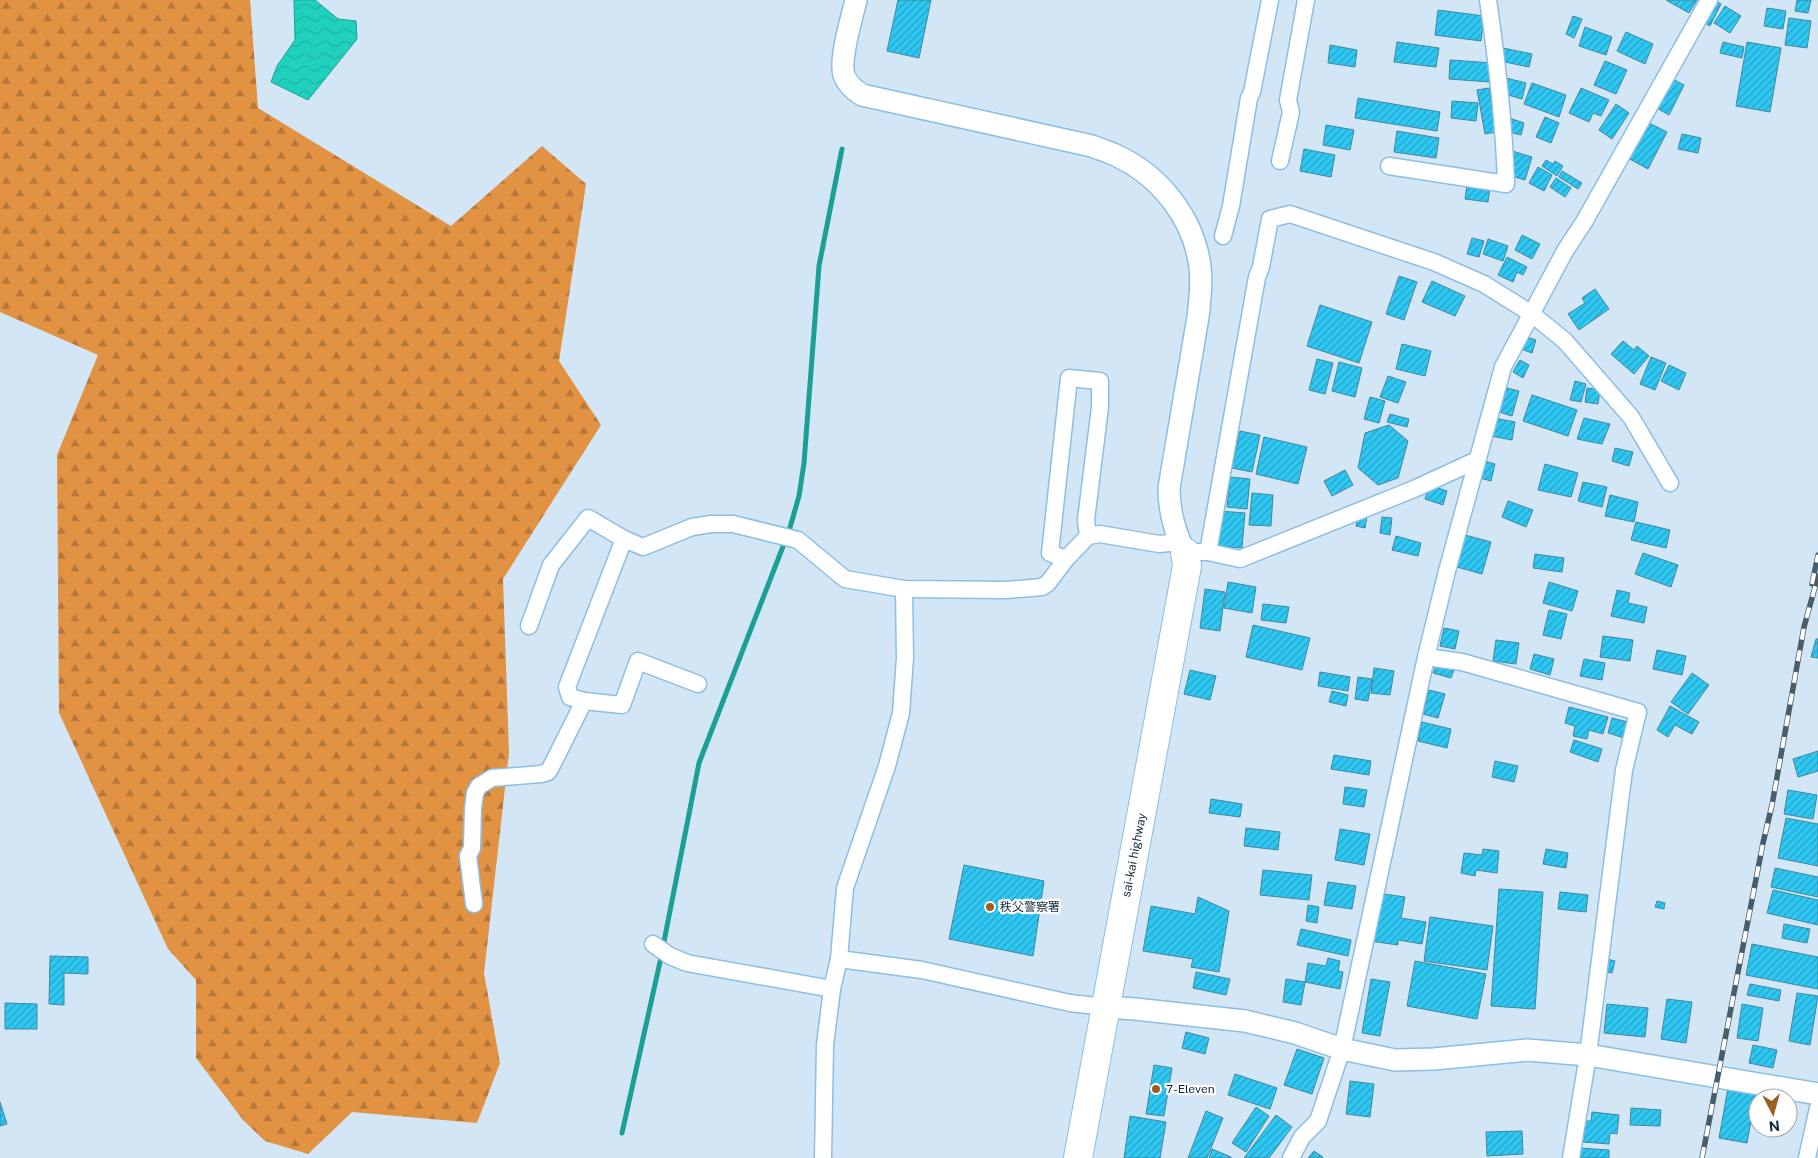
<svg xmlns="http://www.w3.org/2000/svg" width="1818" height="1158" font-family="'Public Sans','Noto Sans JP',sans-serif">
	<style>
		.forest { fill: url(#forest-firs) }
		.water { fill: url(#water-waves); stroke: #1c9f96 }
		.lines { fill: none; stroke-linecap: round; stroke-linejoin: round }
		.stream { stroke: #1c9f96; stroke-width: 5 }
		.building { fill: url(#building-hatch); stroke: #42879e }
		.minor-casing { stroke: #8cbee6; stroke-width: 19 }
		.tertiary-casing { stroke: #8cbee6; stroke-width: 24 }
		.trunk-casing { stroke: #8cbee6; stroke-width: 30 }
		.minor { stroke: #fff; stroke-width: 16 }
		.tertiary { stroke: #fff; stroke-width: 21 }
		.trunk { stroke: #fff; stroke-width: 28 }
		.rail-casing { stroke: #485d6c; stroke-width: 5.5 }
		.rail { stroke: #fff; stroke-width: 4; stroke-dasharray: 11; stroke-linecap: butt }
		.poi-dot { fill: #9b5f20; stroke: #fff; stroke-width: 2 }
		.labels { text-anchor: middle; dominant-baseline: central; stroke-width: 4.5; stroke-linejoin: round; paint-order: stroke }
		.street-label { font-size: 12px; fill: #132837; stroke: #fff }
		.poi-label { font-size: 12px; fill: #132837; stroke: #fff; text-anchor: start }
	</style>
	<defs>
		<pattern id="forest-firs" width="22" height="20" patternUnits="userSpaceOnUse" patternTransform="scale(1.25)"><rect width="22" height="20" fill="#e29243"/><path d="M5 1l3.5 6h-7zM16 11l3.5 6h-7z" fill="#b67739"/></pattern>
		<pattern id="water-waves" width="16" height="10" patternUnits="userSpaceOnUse" patternTransform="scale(1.25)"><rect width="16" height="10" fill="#20d2be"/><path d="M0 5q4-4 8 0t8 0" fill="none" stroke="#1cb4a4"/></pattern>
		<pattern id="building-hatch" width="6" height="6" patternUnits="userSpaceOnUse" patternTransform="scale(1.25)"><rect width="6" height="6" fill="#2ec8f3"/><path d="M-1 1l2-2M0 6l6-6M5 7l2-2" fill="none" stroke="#26a2c6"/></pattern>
	</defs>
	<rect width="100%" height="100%" fill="#d2e6f6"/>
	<path class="forest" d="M0,0H250L258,108L451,226L542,146L586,184L559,361L601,425L503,579L509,753L484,973L500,1063L477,1123L352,1112L308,1154L265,1141L243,1120L196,1058V980L168,949L59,713L57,455L98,355L0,312Z"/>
	<path class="water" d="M294,0H315L338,19L356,21L357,39L308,100L271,82L277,66L295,40Z"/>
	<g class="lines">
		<path class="stream" d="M622,1133L660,962L699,763L789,531L799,496L804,463L819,266L842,149"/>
	</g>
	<g class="building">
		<path d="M898,0H931L919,58L887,51Z"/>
		<path d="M1666,0H1697L1689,13Z"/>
		<path d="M1714,0L1721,4L1710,26L1700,20Z"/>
		<path d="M1797,0H1811L1808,13L1795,11Z"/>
		<path d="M1725,6L1741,16L1730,33L1714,23Z"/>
		<path d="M1767,8L1786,11L1783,29L1764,26Z"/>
		<path d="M1438,10L1484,16L1481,41L1435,35Z"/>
		<path d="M1573,16L1582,19L1574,38L1566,34Z"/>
		<path d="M1789,18L1811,21L1807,48L1785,45Z"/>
		<path d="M1585,27L1612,37L1606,55L1579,46Z"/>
		<path d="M1626,32L1653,44L1645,64L1617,51Z"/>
		<path d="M1397,42L1439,48L1436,67L1394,62Z"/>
		<path d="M1723,42L1744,47L1742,58L1720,53Z"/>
		<path d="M1747,42L1781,48L1770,112L1736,106Z"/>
		<path d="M1330,45L1357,50L1355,67L1328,63Z"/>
		<path d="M1503,48L1532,54L1529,67L1500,61Z"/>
		<path d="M1450,60L1492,63L1490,82L1449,79Z"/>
		<path d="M1605,61L1627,70L1616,94L1594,85Z"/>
		<path d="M1667,76L1684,85L1669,115L1653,106Z"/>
		<path d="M1506,78L1526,83L1522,99L1501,93Z"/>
		<path d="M1532,83L1566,95L1559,117L1524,104Z"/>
		<path d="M1489,88L1497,132L1485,134L1477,90Z"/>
		<path d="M1581,88L1609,100L1601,116L1593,113L1589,122L1569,113Z"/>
		<path d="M1358,98L1440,112L1437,131L1355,118Z"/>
		<path d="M1452,101L1478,103L1476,121L1451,118Z"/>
		<path d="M1616,104L1629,113L1612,139L1599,130Z"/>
		<path d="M1545,117L1559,123L1551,143L1536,137Z"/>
		<path d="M1509,118L1524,123L1521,135L1505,131Z"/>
		<path d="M1645,121L1667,132L1648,169L1626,157Z"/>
		<path d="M1326,125L1354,130L1350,150L1323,145Z"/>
		<path d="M1397,131L1439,138L1436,158L1394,152Z"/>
		<path d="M1682,134L1701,138L1698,153L1678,149Z"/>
		<path d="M1304,149L1335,155L1331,177L1300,171Z"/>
		<path d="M1509,150L1532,157L1525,180L1508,175Z"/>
		<path d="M1546,160L1553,164L1555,161L1563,166L1557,176L1542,166Z"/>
		<path d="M1538,167L1552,175L1544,191L1529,183Z"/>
		<path d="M1562,171L1582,183L1578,189L1559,177Z"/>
		<path d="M1556,178L1571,188L1565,197L1550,187Z"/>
		<path d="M1467,185L1490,187L1488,202L1465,199Z"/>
		<path d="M1522,235L1540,244L1532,259L1515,250Z"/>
		<path d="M1472,238L1484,241L1479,257L1467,254Z"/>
		<path d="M1488,239L1508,246L1503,261L1483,254Z"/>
		<path d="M1507,257L1527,267L1523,275L1517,272L1513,282L1498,275Z"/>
		<path d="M1399,276L1417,282L1404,320L1386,314Z"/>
		<path d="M1432,281L1465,296L1455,316L1422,302Z"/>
		<path d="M1595,289L1609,309L1579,330L1568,314L1585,303L1582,298Z"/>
		<path d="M1320,305L1372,322L1359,363L1307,346Z"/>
		<path d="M1524,336L1536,340L1532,353L1521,349Z"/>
		<path d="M1623,341L1634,350L1637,346L1649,356L1634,374L1611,354Z"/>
		<path d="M1402,344L1431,351L1425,376L1396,369Z"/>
		<path d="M1651,357L1666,363L1655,390L1640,384Z"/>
		<path d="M1317,359L1333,363L1325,394L1309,390Z"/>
		<path d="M1520,360L1529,365L1523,378L1513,372Z"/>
		<path d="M1339,362L1362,368L1355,397L1332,391Z"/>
		<path d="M1669,365L1686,373L1679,390L1661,381Z"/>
		<path d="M1388,376L1406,382L1398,403L1380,397Z"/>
		<path d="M1575,381L1586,384L1581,402L1570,400Z"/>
		<path d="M1502,387L1519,391L1512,416L1496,411Z"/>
		<path d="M1587,388L1600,390L1598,404L1585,402Z"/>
		<path d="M1532,395L1577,410L1568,436L1523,421Z"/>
		<path d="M1370,397L1385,401L1379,423L1364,419Z"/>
		<path d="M1390,414L1409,419L1407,427L1387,422Z"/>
		<path d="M1494,418L1515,422L1512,440L1491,436Z"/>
		<path d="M1584,418L1610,424L1602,444L1577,439Z"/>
		<path d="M1389,425L1408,441L1398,478L1378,485L1358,468L1365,433Z"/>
		<path d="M1240,431L1260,435L1252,472L1232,468Z"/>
		<path d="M1264,437L1307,447L1298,484L1256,474Z"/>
		<path d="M1615,448L1633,452L1629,466L1612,461Z"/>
		<path d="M1481,460L1495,464L1491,481L1476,477Z"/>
		<path d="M1545,464L1578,473L1571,497L1538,490Z"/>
		<path d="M1345,470L1353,485L1332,496L1324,481Z"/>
		<path d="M1230,477L1250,479L1247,509L1227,507Z"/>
		<path d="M1583,482L1607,487L1602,507L1578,501Z"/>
		<path d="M1429,485L1447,491L1443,505L1425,499Z"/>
		<path d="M1252,493L1273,495L1271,526L1249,525Z"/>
		<path d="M1610,495L1638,502L1634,522L1605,516Z"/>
		<path d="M1508,501L1533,510L1526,527L1502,517Z"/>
		<path d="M1359,509L1368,511L1365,528L1356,526Z"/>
		<path d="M1219,511L1245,513L1242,548L1216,546Z"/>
		<path d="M1382,517L1392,518L1390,535L1380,533Z"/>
		<path d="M1636,522L1670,530L1666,548L1631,540Z"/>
		<path d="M1465,535L1491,542L1482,574L1457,567Z"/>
		<path d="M1396,536L1421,543L1418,556L1392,550Z"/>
		<path d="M1643,553L1678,565L1671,587L1635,574Z"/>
		<path d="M1535,554L1564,558L1562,572L1533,568Z"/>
		<path d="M1228,582L1256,587L1252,613L1224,608Z"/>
		<path d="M1549,582L1578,591L1572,611L1543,603Z"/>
		<path d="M1205,589L1225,592L1220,631L1200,628Z"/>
		<path d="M1617,590L1630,593L1628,603L1647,607L1644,623L1611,616Z"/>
		<path d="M1263,604L1289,607L1286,623L1261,620Z"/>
		<path d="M1549,610L1567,614L1561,639L1543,635Z"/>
		<path d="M1253,625L1310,638L1302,670L1246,657Z"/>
		<path d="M1444,628L1459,631L1455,649L1440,646Z"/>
		<path d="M1603,636L1633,640L1630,661L1600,657Z"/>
		<path d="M1816,639H1818V658L1811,657Z"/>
		<path d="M1496,640L1519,643L1516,664L1493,661Z"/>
		<path d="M1657,650L1686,656L1682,675L1653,669Z"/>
		<path d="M1534,654L1554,659L1550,675L1530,669Z"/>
		<path d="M1584,659L1605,663L1602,680L1580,676Z"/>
		<path d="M1436,665L1454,670L1451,678L1433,673Z"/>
		<path d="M1374,668L1394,671L1390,695L1371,693Z"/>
		<path d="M1190,670L1216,676L1210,700L1184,694Z"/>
		<path d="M1320,672L1350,677L1348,691L1318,686Z"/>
		<path d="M1692,673L1709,685L1688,714L1671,702Z"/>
		<path d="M1358,677L1372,679L1368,701L1355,699Z"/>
		<path d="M1429,690L1445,694L1438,718L1423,714Z"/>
		<path d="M1332,691L1348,695L1346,706L1329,702Z"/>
		<path d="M1670,706L1699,722L1692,734L1675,725L1668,737L1657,730Z"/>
		<path d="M1569,707L1608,717L1603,734L1589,730L1587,739L1573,736L1575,726L1565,723Z"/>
		<path d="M1612,718L1628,722L1624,738L1608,733Z"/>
		<path d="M1422,722L1451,729L1447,748L1418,741Z"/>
		<path d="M1574,740L1602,749L1598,762L1570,752Z"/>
		<path d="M1818,751V771L1798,777L1793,759Z"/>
		<path d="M1334,755L1371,761L1369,775L1331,769Z"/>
		<path d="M1495,761L1518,766L1514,782L1492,777Z"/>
		<path d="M1345,787L1367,790L1364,807L1343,804Z"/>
		<path d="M1788,790L1817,795L1813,819L1784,814Z"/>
		<path d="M1211,799L1242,804L1240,817L1209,813Z"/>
		<path d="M1786,818L1818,824V866L1778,858Z"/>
		<path d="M1246,828L1280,832L1278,850L1244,846Z"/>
		<path d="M1340,829L1370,834L1364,865L1335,860Z"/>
		<path d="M1483,849L1499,851L1497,873L1476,870L1475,876L1461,873L1464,853L1482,855Z"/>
		<path d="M1546,849L1568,853L1566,868L1543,864Z"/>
		<path d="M964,865L1044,881L1033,956L949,939Z"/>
		<path d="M1775,868L1818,877V897L1771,887Z"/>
		<path d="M1263,870L1312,875L1309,900L1260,895Z"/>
		<path d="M1328,882L1356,886L1352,909L1324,905Z"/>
		<path d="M1499,889L1543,892L1535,1009L1491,1006Z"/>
		<path d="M1773,890L1818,900V925L1767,913Z"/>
		<path d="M1560,892L1588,895L1586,912L1558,909Z"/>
		<path d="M1377,893L1405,897L1401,918L1426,922L1422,944L1398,940V945L1370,941Z"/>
		<path d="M1198,897L1229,911L1219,972L1191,967L1193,959L1143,951L1151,906L1195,914Z"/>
		<path d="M1657,901L1665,903L1664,909L1655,907Z"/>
		<path d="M1308,905L1319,907L1317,923L1306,921Z"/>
		<path d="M1430,917L1493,926L1487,970L1424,961Z"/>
		<path d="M1784,924L1810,929L1807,943L1782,938Z"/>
		<path d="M1301,929L1351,940L1348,956L1297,945Z"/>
		<path d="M1752,944L1818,957V989L1746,975Z"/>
		<path d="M50,956L88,957V974L64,973V1005L49,1004Z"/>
		<path d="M1599,957L1615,961L1612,973L1596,970Z"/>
		<path d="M1328,958L1340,961L1338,971L1343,972L1340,989L1305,982L1308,963L1326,966Z"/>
		<path d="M1415,961L1486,974L1477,1019L1407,1006Z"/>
		<path d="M1196,972L1230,979L1226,995L1193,988Z"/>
		<path d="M1286,979L1305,982L1301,1005L1283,1002Z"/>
		<path d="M1371,979L1390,982L1380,1036L1362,1033Z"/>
		<path d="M1750,984L1781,990L1779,1001L1747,995Z"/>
		<path d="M1797,993L1818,996L1810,1045L1789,1041Z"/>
		<path d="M1667,999L1692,1002L1686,1043L1661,1039Z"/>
		<path d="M5,1003L37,1004V1029H5Z"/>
		<path d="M1607,1004L1648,1008L1645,1037L1604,1033Z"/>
		<path d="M1742,1004L1763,1008L1758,1041L1737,1038Z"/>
		<path d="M1186,1032L1209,1038L1205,1054L1182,1048Z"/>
		<path d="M1753,1045L1777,1050L1773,1068L1749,1063Z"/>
		<path d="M1297,1049L1324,1058L1312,1094L1284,1085Z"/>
		<path d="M1154,1065L1172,1068L1164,1116L1146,1114Z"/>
		<path d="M1235,1074L1277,1088L1270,1109L1228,1095Z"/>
		<path d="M1350,1081L1374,1084L1370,1117L1346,1114Z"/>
		<path d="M1728,1088L1756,1093L1747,1143L1719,1138Z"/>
		<path d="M0,1102L7,1124L0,1126Z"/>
		<path d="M1256,1107L1269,1116L1246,1152L1232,1143Z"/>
		<path d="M1631,1108L1661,1110L1660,1126L1630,1125Z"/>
		<path d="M1206,1111L1223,1118L1207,1158H1188Z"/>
		<path d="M1592,1112L1619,1115L1617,1134L1610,1133L1609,1144L1583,1142L1585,1121H1591Z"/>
		<path d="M1276,1115L1292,1127L1269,1158H1244Z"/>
		<path d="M1130,1116L1166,1122L1160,1158H1124Z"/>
		<path d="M1522,1131L1523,1154L1487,1156L1486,1132Z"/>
		<path d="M1579,1148L1609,1150V1158H1579Z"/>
		<path d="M1212,1149L1231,1157V1158H1209Z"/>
		<path d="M1314,1151L1323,1157L1322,1158H1308Z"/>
	</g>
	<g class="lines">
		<g class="minor-casing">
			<g id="minor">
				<path d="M1280,161L1291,112L1288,100L1306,0"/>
				<path d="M1389,166L1506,184C1504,122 1497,61 1488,0"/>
				<path d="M1223,236L1231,206L1249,98L1252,92L1270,0"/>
				<path d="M1198,552H1208L1240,559L1414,489L1477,460"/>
				<path d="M1208,552L1257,277L1261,267L1270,219L1290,214L1434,262L1484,284L1532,314L1565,341L1631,417L1670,483"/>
				<path d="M1066,559L1050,553L1069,378L1100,381V407L1086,520L1088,536"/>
				<path d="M529,626L551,565L588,518L624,539"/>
				<path d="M1426,657L1462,662L1638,712L1624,770L1588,1055L1571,1158"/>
				<path d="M584,701L622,705L638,661L698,684"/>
				<path d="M474,904L468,856L472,848L473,808L475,793L479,786L492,778L541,774L548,772L551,767L584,701L570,697L567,687L624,539L643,547L692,527L711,524H733L798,540L845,579L904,589L1006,590L1042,587L1048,583L1066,559L1088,536L1100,534L1159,544L1180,542"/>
				<path d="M653,944L670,956L687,963L832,989"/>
				<path d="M839,959L922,970L1070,1003L1105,1007"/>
				<path d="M823,1158L825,1045L832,989L839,959L845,888L887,766L901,713L905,658L904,589"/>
				<path d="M1291,1158L1302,1137L1318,1121L1342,1049L1426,657L1447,571L1503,367L1565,251L1584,222L1709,0"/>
				<path d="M1807,1158L1818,1108"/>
			</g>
		</g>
		<g class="tertiary-casing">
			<g id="tertiary">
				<path d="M856,0C852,17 839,59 844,75C847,84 854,90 862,95L1092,146C1099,149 1107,151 1113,154C1159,174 1194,218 1200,267C1202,284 1200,301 1198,317L1169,488C1169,511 1174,531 1185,552"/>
				<path d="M1105,1007L1135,1009L1245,1021L1295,1033L1342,1049L1395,1060L1434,1059L1527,1050L1588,1055L1818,1094"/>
			</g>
		</g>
		<g class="trunk-casing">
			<path id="trunk" d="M1078,1158L1187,566L1185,552"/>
		</g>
		<use href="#minor" class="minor"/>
		<use href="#tertiary" class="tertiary"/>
		<use href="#trunk" class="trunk"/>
		<g class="rail-casing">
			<g id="rail">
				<path d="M1812,584L1818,555"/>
				<path d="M1702,1158L1763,843L1772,805L1804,627L1818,576"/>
			</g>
		</g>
		<use href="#rail" class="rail"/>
	</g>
	<g class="poi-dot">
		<circle cx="990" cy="907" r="5"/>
		<circle cx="1156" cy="1089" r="5"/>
	</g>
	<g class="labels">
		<g class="street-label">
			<text transform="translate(1134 855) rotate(-79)">sai-kai highway</text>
		</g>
		<g class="poi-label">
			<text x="1000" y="907">秩父警察署</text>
			<text x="1166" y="1089">7-Eleven</text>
		</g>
	</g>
	<g transform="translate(1773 1113) rotate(174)"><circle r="24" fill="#ffffff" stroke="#a1a9af"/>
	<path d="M0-4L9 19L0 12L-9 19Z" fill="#9b5f20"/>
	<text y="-8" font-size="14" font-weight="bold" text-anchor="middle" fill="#132837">N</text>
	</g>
</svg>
